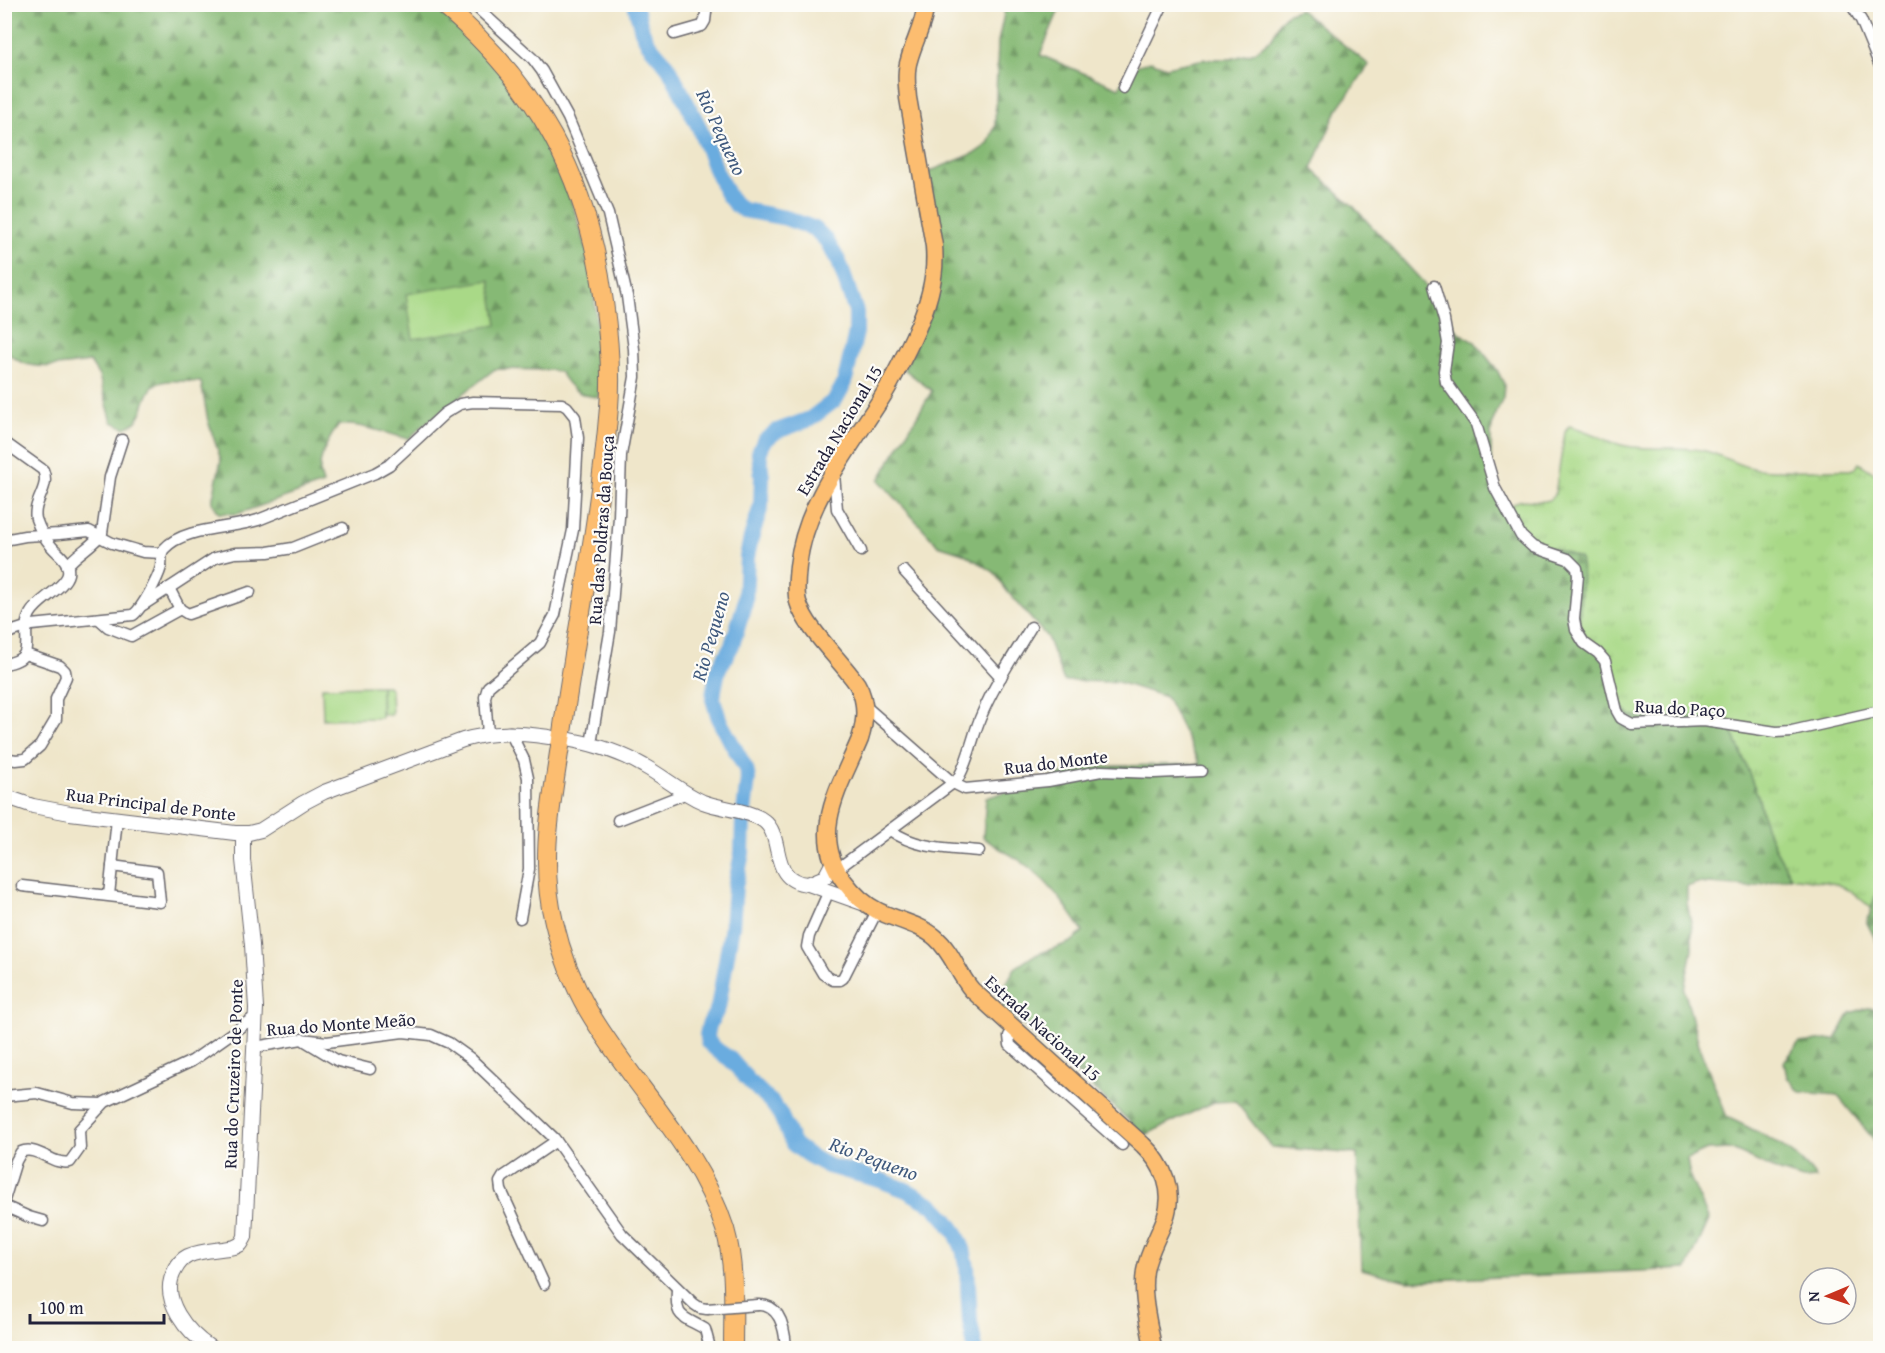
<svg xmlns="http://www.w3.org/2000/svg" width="1885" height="1353" font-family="'Gentium Book Plus',serif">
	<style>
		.grass { fill: url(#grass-tufts); stroke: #667e61; stroke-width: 1.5 }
		.forest { fill: url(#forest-firs); stroke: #546e58; stroke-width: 1.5 }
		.pitch { fill: #a9d987; stroke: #667e61; stroke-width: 1.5 }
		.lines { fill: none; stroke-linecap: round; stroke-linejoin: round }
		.river { stroke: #6bacdf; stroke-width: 16 }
		.minor-casing { stroke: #6a676d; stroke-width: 13 }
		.tertiary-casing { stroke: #6a676d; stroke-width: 16 }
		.primary-casing { stroke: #6a676d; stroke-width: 19 }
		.trunk-casing { stroke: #6a676d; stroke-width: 20 }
		.minor { stroke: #fff; stroke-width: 10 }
		.tertiary { stroke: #fff; stroke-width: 14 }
		.primary { stroke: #fcbd6f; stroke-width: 16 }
		.trunk { stroke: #fcbd6f; stroke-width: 18 }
		.minor-bridge-casing { stroke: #6a676d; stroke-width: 13; stroke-linecap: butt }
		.minor-bridge { stroke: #fff; stroke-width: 10 }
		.labels { text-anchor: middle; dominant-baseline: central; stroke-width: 4.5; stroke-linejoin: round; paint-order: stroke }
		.street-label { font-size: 18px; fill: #22223b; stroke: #fdfcf7 }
		.water-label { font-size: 20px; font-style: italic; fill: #3f597d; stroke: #fdfcf7 }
	</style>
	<defs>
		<pattern id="grass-tufts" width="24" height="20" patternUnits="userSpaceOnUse" patternTransform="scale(1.5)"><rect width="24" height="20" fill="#a9d987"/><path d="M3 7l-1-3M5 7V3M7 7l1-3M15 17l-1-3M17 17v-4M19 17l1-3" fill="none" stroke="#91ba75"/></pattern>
		<pattern id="forest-firs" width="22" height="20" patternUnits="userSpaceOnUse" patternTransform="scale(1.5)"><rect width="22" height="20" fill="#86b974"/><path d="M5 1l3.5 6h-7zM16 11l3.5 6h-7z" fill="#6d9660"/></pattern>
	</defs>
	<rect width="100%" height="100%" fill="#fdfcf7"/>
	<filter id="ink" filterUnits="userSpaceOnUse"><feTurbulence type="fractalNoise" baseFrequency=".0167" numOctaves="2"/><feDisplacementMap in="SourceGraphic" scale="12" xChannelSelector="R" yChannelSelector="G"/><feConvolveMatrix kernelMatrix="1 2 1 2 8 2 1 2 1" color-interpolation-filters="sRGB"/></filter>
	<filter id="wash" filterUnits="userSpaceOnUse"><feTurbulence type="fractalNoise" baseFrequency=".008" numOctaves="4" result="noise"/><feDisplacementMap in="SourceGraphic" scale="24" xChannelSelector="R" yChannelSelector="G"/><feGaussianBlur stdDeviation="1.35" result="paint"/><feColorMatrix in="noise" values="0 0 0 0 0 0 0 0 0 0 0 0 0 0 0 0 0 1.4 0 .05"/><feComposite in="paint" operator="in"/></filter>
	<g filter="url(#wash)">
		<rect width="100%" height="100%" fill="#efe6ca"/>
		<g class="grass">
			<path d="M1569,426C1589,430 1607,443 1626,446C1652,451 1679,445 1705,451C1723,455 1739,467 1757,469C1785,472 1821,469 1850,470L1856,468L1859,463L1880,477V881L1872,909L1855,894L1837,884L1791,877L1776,850L1765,826L1758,796L1707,717H1638L1629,715L1620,704L1610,661L1588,642L1533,541L1524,531L1510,509C1519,489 1545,512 1555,494L1565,432Z"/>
			<path d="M381,686H388L391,690L392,714L382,715Z"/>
		</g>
		<g class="forest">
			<path d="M5,5H434L515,87L560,167L587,249L593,279L601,383L598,397C579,396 569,388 560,372L550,370L495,369L421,427L409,439C385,434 363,423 339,425C330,436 320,454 320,469C319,474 322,479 323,484L237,514L219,513L212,502L221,460L208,421L201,382C190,382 178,380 167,381C143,384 148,406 137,420C134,424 129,426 125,428L112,422L99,376L90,362C69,364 41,371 21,362C16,359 10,355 5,352Z"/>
			<path d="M1013,5H1061L1040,55L1119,88L1130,68L1151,61L1166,67L1205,59H1231L1255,52L1272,38L1280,21L1287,14L1299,9L1369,65L1337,110L1312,169L1353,206L1421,280L1459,333L1475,342L1497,370L1504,384L1503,398L1493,421L1491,433V464L1496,486L1524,531L1533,541L1580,558L1582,572L1579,624L1582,633L1588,642L1602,646L1610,661L1620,704L1629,715L1638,717H1707L1728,720L1758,796L1765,826L1776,850L1791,877L1750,887L1697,883L1687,887V903L1692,928V950L1684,989L1701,1052L1727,1117C1760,1133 1795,1148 1816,1178L1803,1179L1780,1172L1730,1149L1707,1150L1687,1159L1690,1177L1709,1220L1687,1269L1407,1281L1361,1269L1357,1154L1272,1147L1235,1101L1214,1102L1145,1135L1003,1007L1002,991L1015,968L1033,956L1071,942L1083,932C1067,906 1048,880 1022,862C1008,852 997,849 983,837L986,798L1084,767L1200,764L1166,697L1118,682L1064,681L1047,637L1007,591L994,572L963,553L938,545L879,480L932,391L904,369L931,311L928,172L975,153L988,144L995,126L998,42L1005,9Z"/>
			<path d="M1880,881V948L1867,923Z"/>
			<path d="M1868,1008L1880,1010V1147L1837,1095L1800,1092L1787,1077L1784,1062L1799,1043L1836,1039L1850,1013Z"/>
		</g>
		<g class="pitch">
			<path d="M490,280L497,325L413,339L406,294Z"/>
			<path d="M381,686V718L323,719L322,687Z"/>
		</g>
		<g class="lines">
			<path class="river" d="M635,4L642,31L648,43L669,68L699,127L716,171L728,196L736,205L743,210L786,218L815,229L826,240L839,262L856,312V332L848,368L844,384L835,400L810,419L777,431L764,441L759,453L762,477L761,506L751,538L747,557L745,603L732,645L718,670L714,690L713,699L720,722L746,769L748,779L743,820L742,853L735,887L732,926L718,1008L709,1025L707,1035L708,1042L718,1051L730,1059L749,1081L772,1103L780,1114L793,1144L808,1155L828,1166L880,1180L906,1190L933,1205L946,1219L956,1233L963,1249L967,1267L970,1322L975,1348"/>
		</g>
	</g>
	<g filter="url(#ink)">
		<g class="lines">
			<g class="minor-casing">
				<g id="minor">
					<path d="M473,4L533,59L542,71L568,118L608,214L627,296L634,349L635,377L621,455L619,517L610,632L591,744"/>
					<path d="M1851,4L1861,20L1880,66"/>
					<path d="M674,34L702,26L705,21L707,4"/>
					<path d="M1123,88L1163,4"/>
					<path d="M1434,286L1444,320L1448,343L1444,371L1446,382L1476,424L1495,488L1521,536L1533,547L1568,559L1577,568L1578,576L1574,619L1576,630L1584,643L1598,653L1605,661L1617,711L1621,718L1632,724L1704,721L1776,732L1792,731L1880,711"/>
					<path d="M4,442L43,470C51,488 32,501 36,519C39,528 46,540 52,547C59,555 70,561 68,574C65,588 37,600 30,614C18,635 41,659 4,664"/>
					<path d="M834,474L837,509L861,551"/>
					<path d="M4,540L25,536L59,534L89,531L112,543L143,552L162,553"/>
					<path d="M67,566C77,553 93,546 102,533L110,477L122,440"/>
					<path d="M904,571L1001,677"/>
					<path d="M169,588L180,609L188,614L250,592"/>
					<path d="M143,605L215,558L235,553L268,552L293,548L343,528"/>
					<path d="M99,619L108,627L131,636L180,609"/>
					<path d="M4,634L32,625L133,615C142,609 158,578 161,567C162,560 160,554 164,549C183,527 231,529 258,520L375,473L389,465L445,413L460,404L473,402L562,404L567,407L575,417L578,438L573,530L555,615L540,643L488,687L485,697L488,734"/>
					<path d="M864,705L953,783L965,789L1048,781L1101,771L1154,773L1201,771"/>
					<path d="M510,732L524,760L528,778L529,869L520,918"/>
					<path d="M4,758L16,760L25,759L40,746L56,719V699L66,677L65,671L60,666L25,654"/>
					<path d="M618,820L687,793"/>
					<path d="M890,830C916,849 948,848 979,851"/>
					<path d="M836,870L957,780C968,764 973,733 982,714C995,683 1014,655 1031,627"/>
					<path d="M22,886L160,902L157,872L112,866"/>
					<path d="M829,891L809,936L807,947L823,974L833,980H840L843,978L877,911"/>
					<path d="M109,895L117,819"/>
					<path d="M1014,1029L1009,1036L1010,1045L1122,1145"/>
					<path d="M305,1041L338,1061L370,1069"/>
					<path d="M255,1047L302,1039L327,1042L403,1032L431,1035L449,1043L470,1058L554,1138L622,1234L694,1304L700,1308L707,1309"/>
					<path d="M4,1096L37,1093L73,1103L102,1104"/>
					<path d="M4,1200L16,1161L21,1152C37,1145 53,1166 70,1162L80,1148L79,1130L105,1102L192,1061L256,1016"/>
					<path d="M4,1206L29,1217L43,1221"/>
					<path d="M544,1284L501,1190L500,1182L503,1177L556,1141"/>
					<path d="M677,1288C675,1319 681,1315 705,1329L710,1348"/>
					<path d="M758,1305C781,1304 785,1330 786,1348"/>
				</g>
			</g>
			<g class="tertiary-casing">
				<g id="tertiary">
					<path d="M571,740C597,745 622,753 644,766C664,777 682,793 703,802C721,809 750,810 764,821C785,837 768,881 808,884L862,903"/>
					<path d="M4,796L33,806L70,813L235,833H249L261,830L303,803L324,792L463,740C495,731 517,733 549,737"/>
					<path d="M808,884L825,877L833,862"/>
					<path d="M211,1348C188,1333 158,1299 175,1270C178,1264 182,1259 188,1256C201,1250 220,1250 235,1247L241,1244L245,1237L256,1008L252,945L243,860V834"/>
				</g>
			</g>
			<g class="primary-casing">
				<path id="primary" d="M926,4C924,25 914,41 909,60C905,72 907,86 908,98L934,246C937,279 927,308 913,338C903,359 893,380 881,399C848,451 805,503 798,566C797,577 795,591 798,602C806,629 840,659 857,684C867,701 866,720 860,739C841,785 808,833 844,881C853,893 864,904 878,911C896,920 920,924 936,938C952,952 958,974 972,990L1143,1145C1164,1165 1175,1191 1165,1219C1158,1237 1148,1253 1145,1271C1141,1297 1149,1323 1153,1348"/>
			</g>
			<g class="trunk-casing">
				<path id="trunk" d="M442,4C538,85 588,178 604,302C609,338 612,372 609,407C600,517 577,625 562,733C553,796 538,859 554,922C561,952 572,982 588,1010C631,1084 698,1145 725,1229C736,1267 733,1310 733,1348"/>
			</g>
			<use href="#minor" class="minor"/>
			<use href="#tertiary" class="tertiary"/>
			<use href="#primary" class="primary"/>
			<use href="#trunk" class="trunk"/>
			<g class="minor-bridge-casing">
				<path id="minor-bridge" d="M707,1309L758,1305"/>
			</g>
			<use href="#minor-bridge" class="minor-bridge"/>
		</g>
	</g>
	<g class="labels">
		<g class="street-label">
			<text transform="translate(839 430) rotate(-59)">Estrada Nacional 15</text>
			<text transform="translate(601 530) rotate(-86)">Rua das Poldras da Bouça</text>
			<text transform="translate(1680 708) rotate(3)">Rua do Paço</text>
			<text transform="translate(1056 762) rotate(-7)">Rua do Monte</text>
			<text transform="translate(151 804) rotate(7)">Rua Principal de Ponte</text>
			<text transform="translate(341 1024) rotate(-4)">Rua do Monte Meão</text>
			<text transform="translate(1043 1028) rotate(42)">Estrada Nacional 15</text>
			<text transform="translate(233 1074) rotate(-88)">Rua do Cruzeiro de Ponte</text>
		</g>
		<g class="water-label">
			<text transform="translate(722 132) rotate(65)">Rio Pequeno</text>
			<text transform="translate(710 636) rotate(-74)">Rio Pequeno</text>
			<text transform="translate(874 1158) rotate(20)">Rio Pequeno</text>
		</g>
	</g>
	<rect width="1885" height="1353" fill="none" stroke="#fdfcf7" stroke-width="24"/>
	<g transform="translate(1828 1296) rotate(268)"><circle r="28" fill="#fdfcf7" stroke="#a5a5ac" stroke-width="1.5"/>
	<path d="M0-4.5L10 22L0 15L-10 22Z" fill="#c8321e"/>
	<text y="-9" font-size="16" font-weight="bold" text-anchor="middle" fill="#22223b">N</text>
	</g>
	<path d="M30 1314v9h134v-9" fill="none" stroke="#22223b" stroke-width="3"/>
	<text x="39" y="1314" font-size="18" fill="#22223b" stroke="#fdfcf7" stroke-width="4.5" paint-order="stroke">100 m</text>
</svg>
